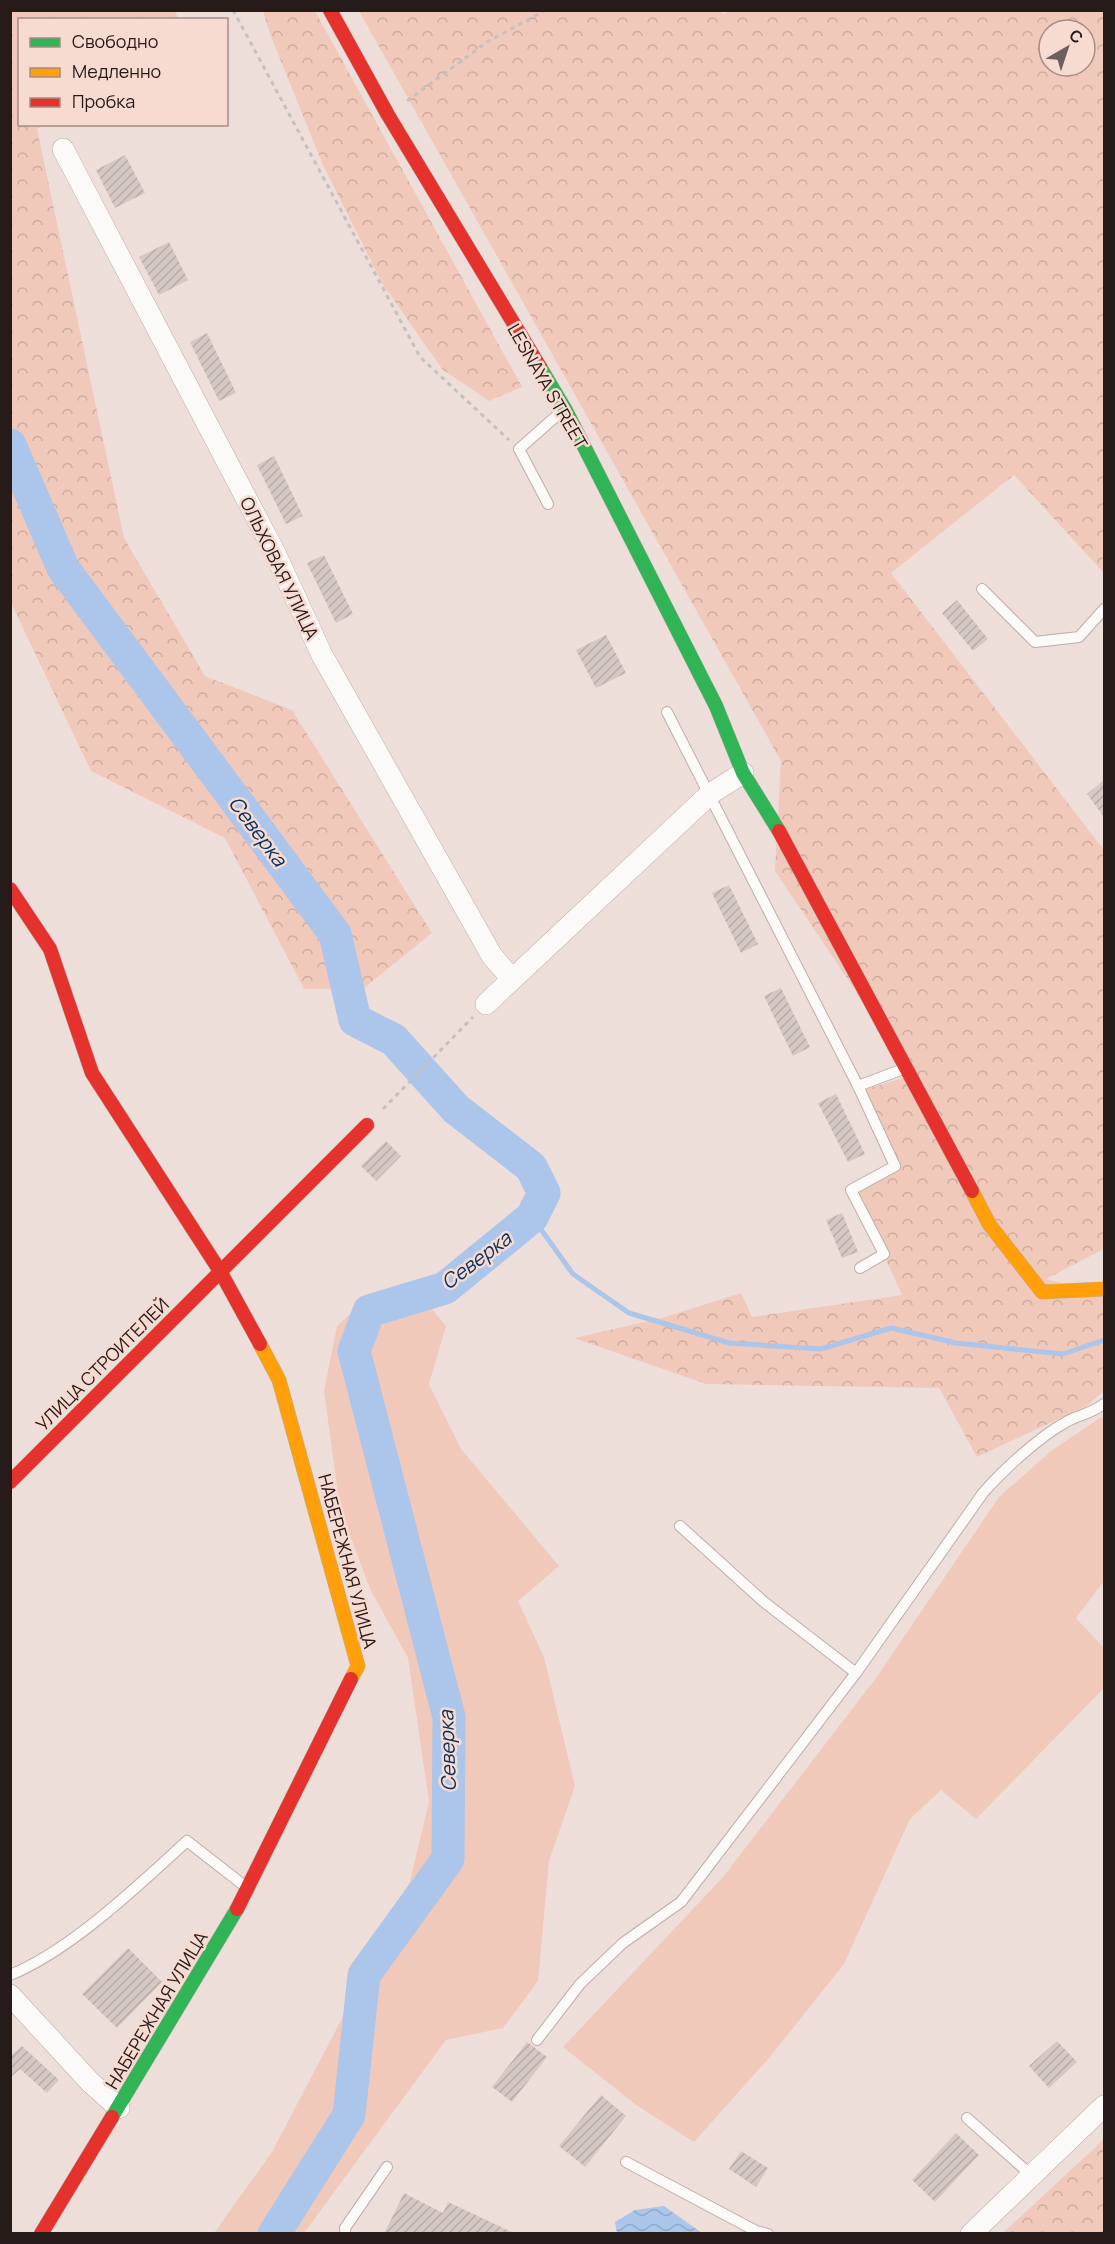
<svg xmlns="http://www.w3.org/2000/svg" width="1115" height="2244" font-family="Manrope,sans-serif">
	<style>
		.green { fill: #f1c9bb }
		.forest { fill: url(#forest-crowns); fill-rule: evenodd }
		.water { fill: url(#water-waves) }
		.lines { fill: none; stroke-linecap: round; stroke-linejoin: round }
		.stream { stroke: #acc5ea; stroke-width: 5 }
		.river { stroke: #acc5ea; stroke-width: 33 }
		.building { fill: url(#building-hatch) }
		.lane-casing { stroke: #bbafaa; stroke-width: 12 }
		.street-casing { stroke: #bbafaa; stroke-width: 22 }
		.fast-casing { stroke: #bbafaa; stroke-width: 15 }
		.slow-casing { stroke: #bbafaa; stroke-width: 15 }
		.jam-casing { stroke: #bbafaa; stroke-width: 15 }
		.path { stroke: #c5c1be; stroke-width: 3; stroke-dasharray: 4.5 4.5; stroke-linecap: butt }
		.lane { stroke: #fcfaf9; stroke-width: 10 }
		.street { stroke: #fcfaf9; stroke-width: 21 }
		.fast { stroke: #30b455; stroke-width: 14 }
		.slow { stroke: #ff9f0a; stroke-width: 14 }
		.jam { stroke: #e5322d; stroke-width: 14 }
		.labels { text-anchor: middle; dominant-baseline: central; stroke-width: 5; stroke-linejoin: round; paint-order: stroke }
		.street-label { font-size: 18px; fill: #261b18; stroke: #f7dad0 }
		.water-label { font-size: 20px; font-style: italic; fill: #063363; stroke: #f7dad0 }
	</style>
	<defs>
		<pattern id="forest-crowns" width="20" height="18" patternUnits="userSpaceOnUse" patternTransform="scale(1.5)"><rect width="20" height="18" fill="#f1c9bb"/><path d="M2 6a3 3 0 1 1 6 0M12 15a3 3 0 1 1 6 0" fill="none" stroke="#ceaca0"/></pattern>
		<pattern id="water-waves" width="16" height="10" patternUnits="userSpaceOnUse" patternTransform="scale(1.5)"><rect width="16" height="10" fill="#acc5ea"/><path d="M0 5q4-4 8 0t8 0" fill="none" stroke="#94a9c8"/></pattern>
		<pattern id="building-hatch" width="6" height="6" patternUnits="userSpaceOnUse" patternTransform="scale(1.5)"><rect width="6" height="6" fill="#d5c8c4"/><path d="M-1 1l2-2M0 6l6-6M5 7l2-2" fill="none" stroke="#b7aba8"/></pattern>
	</defs>
	<rect width="100%" height="100%" fill="#eeded9"/>
	<g class="green">
		<path d="M411,1284L446,1326L429,1384L461,1449L559,1566L518,1601L544,1657L575,1786L549,1861L538,1981L503,2028L446,2040L304,2233H214L272,2152L381,1944L410,1881L429,1802L408,1658L370,1589L340,1508L324,1391L337,1326L371,1295Z"/>
		<path d="M1104,1415V1581L1076,1618L1104,1648V1688L976,1819L941,1790L910,1819L844,1964L769,2058L694,2142L636,2105L563,2047L723,1877L876,1678L999,1497L1051,1451Z"/>
	</g>
	<g class="forest">
		<path d="M11,10L175,11L179,19L20,20V124L45,125L37,129L124,538L205,676L292,710L432,933L364,988L304,989L225,838L91,771L11,603Z"/>
		<path d="M720,10L723,14L732,10L1104,11V573L1014,475L891,573L1104,850V1249L1046,1279L1104,1294V1391L1086,1406L977,1457L939,1388L706,1384L574,1338L662,1318L741,1293L752,1317L902,1295L855,1192L900,1168L864,1090L912,1075L775,871L781,761L359,11ZM1049,30H1085V66H1049Z"/>
		<path d="M263,11H315L522,387L489,401L442,369L382,283L323,165L270,34Z"/>
		<path d="M1104,2139V2233H1003Z"/>
	</g>
	<path class="water" d="M664,2206L702,2233H617L615,2222L635,2210Z"/>
	<g class="lines">
		<path class="stream" d="M532,1217L573,1274L629,1313L729,1343L821,1349L891,1328L956,1343L1063,1354L1104,1340"/>
		<path class="river" d="M10,445L63,568L335,934L355,1020L394,1040L456,1109L531,1167L544,1193L532,1217L445,1288L369,1311L354,1351L449,1717L448,1859L364,1975L349,2115L274,2234"/>
	</g>
	<g class="building">
		<path d="M125,155L145,193L115,208L96,170Z"/>
		<path d="M169,242L188,280L159,295L139,257Z"/>
		<path d="M207,333L236,393L219,401L190,342Z"/>
		<path d="M274,456L303,516L286,524L257,465Z"/>
		<path d="M324,555L353,614L336,623L307,563Z"/>
		<path d="M957,600L988,639L973,651L942,613Z"/>
		<path d="M606,635L626,673L596,688L576,650Z"/>
		<path d="M1104,780V817L1087,794Z"/>
		<path d="M729,885L758,944L741,953L712,893Z"/>
		<path d="M781,988L810,1047L793,1056L764,996Z"/>
		<path d="M836,1094L865,1154L848,1162L818,1103Z"/>
		<path d="M386,1141L401,1156L376,1181L361,1166Z"/>
		<path d="M842,1213L858,1252L842,1258L826,1220Z"/>
		<path d="M128,1948L162,1982L117,2028L82,1994Z"/>
		<path d="M1057,2041L1077,2062L1049,2088L1029,2066Z"/>
		<path d="M527,2042L547,2057L512,2102L492,2087Z"/>
		<path d="M22,2046L59,2080L47,2093L20,2069L10,2078V2056Z"/>
		<path d="M601,2095L626,2116L585,2167L559,2146Z"/>
		<path d="M956,2133L979,2155L935,2202L912,2180Z"/>
		<path d="M741,2151L768,2168L756,2187L729,2169Z"/>
		<path d="M404,2193L443,2213L448,2202L516,2234H384Z"/>
	</g>
	<g class="lines">
		<g class="lane-casing">
			<g id="lane">
				<path d="M548,504L519,449L562,411"/>
				<path d="M982,589L1035,642L1079,637L1104,609"/>
				<path d="M667,712L858,1086L895,1166L851,1190L884,1254L860,1268"/>
				<path d="M858,1086L903,1069"/>
				<path d="M680,1526L764,1602L856,1673"/>
				<path d="M10,1975C70,1951 139,1885 187,1841L246,1887"/>
				<path d="M537,2040L580,1984L623,1943L681,1902L856,1673L983,1493C1003,1470 1039,1437 1066,1422C1079,1415 1092,1413 1104,1404"/>
				<path d="M967,2118L1031,2175"/>
				<path d="M626,2162L756,2231L768,2234"/>
				<path d="M345,2234V2228L387,2167"/>
			</g>
		</g>
		<g class="street-casing">
			<g id="street">
				<path d="M63,149L275,553L322,655L492,956L512,979"/>
				<path d="M486,1004L710,794L743,773"/>
				<path d="M10,1995L90,2082L119,2108"/>
				<path d="M971,2234L1104,2106"/>
			</g>
		</g>
		<g class="fast-casing">
			<g id="fast">
				<path d="M540,367L565,409L716,706L743,773L779,831"/>
				<path d="M112,2117L237,1909"/>
			</g>
		</g>
		<g class="slow-casing">
			<g id="slow">
				<path d="M972,1191L989,1224L1042,1292L1104,1289"/>
				<path d="M260,1344L279,1380L358,1666L351,1679"/>
			</g>
		</g>
		<g class="jam-casing">
			<g id="jam">
				<path d="M330,10L388,115L540,367"/>
				<path d="M779,831L972,1191"/>
				<path d="M10,889L50,949L92,1073L220,1271L260,1344"/>
				<path d="M10,1482L367,1125"/>
				<path d="M237,1909L351,1679"/>
				<path d="M41,2234L112,2117"/>
			</g>
		</g>
		<g class="path">
			<path d="M233,10L420,357L509,440"/>
			<path d="M407,101L487,42L546,10"/>
			<path d="M383,1109L473,1017"/>
		</g>
		<use href="#lane" class="lane"/>
		<use href="#street" class="street"/>
		<use href="#fast" class="fast"/>
		<use href="#slow" class="slow"/>
		<use href="#jam" class="jam"/>
	</g>
	<g class="labels">
		<g class="street-label">
			<text transform="translate(548 386) rotate(60)">LESNAYA STREET</text>
			<text transform="translate(280 568) rotate(64)">ОЛЬХОВАЯ УЛИЦА</text>
			<text transform="translate(102 1364) rotate(-45)">УЛИЦА СТРОИТЕЛЕЙ</text>
			<text transform="translate(348 1561) rotate(75)">НАБЕРЕЖНАЯ УЛИЦА</text>
			<text transform="translate(156 2010) rotate(-59)">НАБЕРЕЖНАЯ УЛИЦА</text>
		</g>
		<g class="water-label">
			<text transform="translate(258 831) rotate(53)">Северка</text>
			<text transform="translate(476 1260) rotate(-37)">Северка</text>
			<text transform="translate(447 1751) rotate(-92)">Северка</text>
		</g>
	</g>
	<rect width="1115" height="2244" fill="none" stroke="#261b18" stroke-width="24"/>
	<rect x="18" y="18" width="210" height="108" fill="#f7dad0" stroke="#a38e86" stroke-width="1.5"/>
	<rect x="30" y="38" width="30" height="9" fill="#30b455" stroke="#a38e86" stroke-width="1.5"/>
	<text x="72" y="48" font-size="18" fill="#261b18">Свободно</text>
	<rect x="30" y="68" width="30" height="9" fill="#ff9f0a" stroke="#a38e86" stroke-width="1.5"/>
	<text x="72" y="78" font-size="18" fill="#261b18">Медленно</text>
	<rect x="30" y="98" width="30" height="9" fill="#e5322d" stroke="#a38e86" stroke-width="1.5"/>
	<text x="72" y="108" font-size="18" fill="#261b18">Пробка</text>
	<g transform="translate(1067 48) rotate(39)"><circle r="28" fill="#f7dad0" stroke="#a38e86" stroke-width="1.5"/>
	<path d="M0-4.5L10 22L0 15L-10 22Z" fill="#6c5f5c"/>
	<text y="-9" font-size="16" font-weight="bold" text-anchor="middle" fill="#261b18">С</text>
	</g>
</svg>
